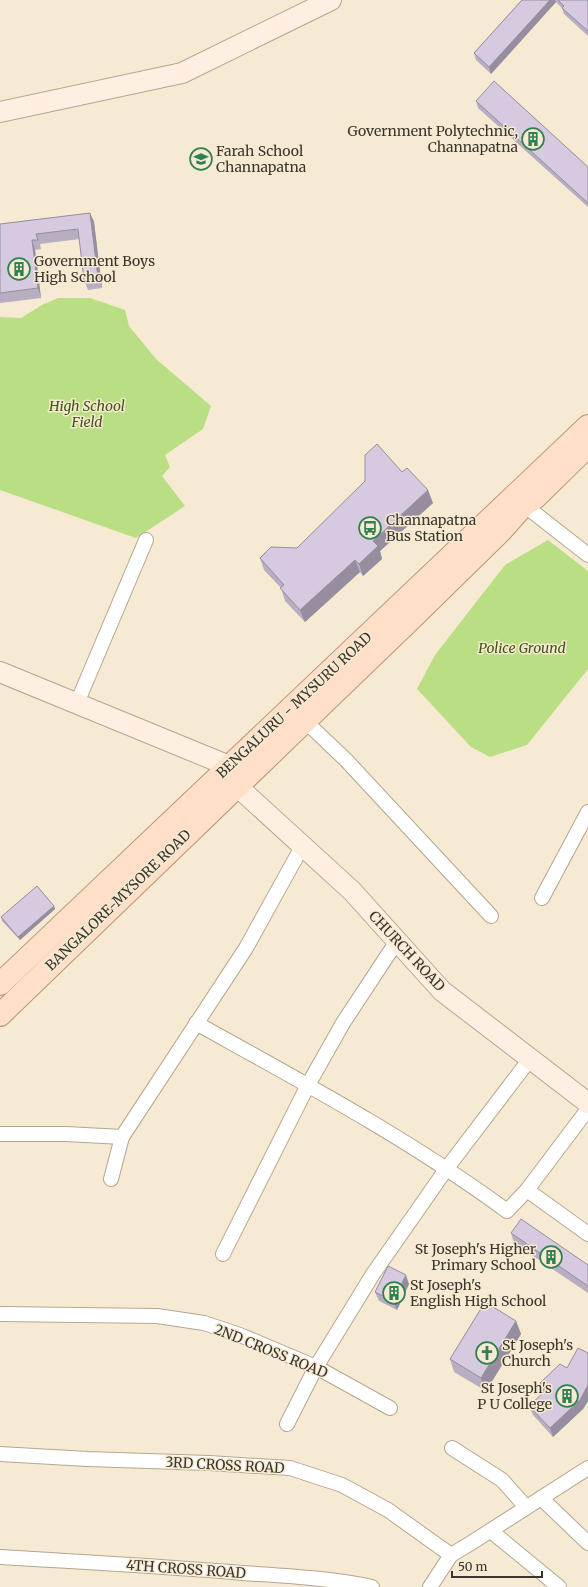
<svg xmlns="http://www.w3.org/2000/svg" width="588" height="1587" font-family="Merriweather,serif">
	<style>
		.green { fill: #bade83 }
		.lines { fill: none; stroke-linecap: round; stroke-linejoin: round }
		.street-casing { stroke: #b2a791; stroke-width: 16 }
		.secondary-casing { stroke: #b2a791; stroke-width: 22 }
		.primary-casing { stroke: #ba9579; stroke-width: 24 }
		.street { stroke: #fff; stroke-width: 14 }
		.secondary { stroke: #ffefe3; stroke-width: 20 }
		.primary { stroke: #ffdfc7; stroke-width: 22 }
		.wall { fill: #b8aec2 }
		.shaded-wall { fill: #968d9e }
		.building { fill: #d6cae1; stroke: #968d9e }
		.labels { text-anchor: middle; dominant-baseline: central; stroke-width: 3; stroke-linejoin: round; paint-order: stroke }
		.poi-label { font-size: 14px; fill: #3a352c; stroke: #f6ead3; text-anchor: start }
		.park-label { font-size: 14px; font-style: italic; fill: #3e5411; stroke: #f6ead3 }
		.street-label { font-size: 14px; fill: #3a352c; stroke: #f6ead3 }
	</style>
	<rect width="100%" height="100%" fill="#f6ead3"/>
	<g class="green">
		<path d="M58,298H90L125,310L129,326L156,359L211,406L203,429L165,455L170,467L162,476L185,506L136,538L0,490V317L21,318L42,305Z"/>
		<path d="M548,540L588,571V669L527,745L490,757L471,747L417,689L435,655L505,565Z"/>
	</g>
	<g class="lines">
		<g class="street-casing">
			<g id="street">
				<path d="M524,505L588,555"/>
				<path d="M77,703L146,540"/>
				<path d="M305,721L346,760L491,916"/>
				<path d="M542,898L588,812"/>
				<path d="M196,1023C302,1082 409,1139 507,1211L527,1190L588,1109"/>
				<path d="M0,1134H66L122,1137"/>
				<path d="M111,1179L122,1137L246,948L303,845"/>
				<path d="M527,1190L588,1234"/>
				<path d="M223,1254L308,1085L343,1023L397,941"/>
				<path d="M0,1314L157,1316L204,1323L240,1335L316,1367L390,1408"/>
				<path d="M287,1424L316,1367L373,1274L447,1168L530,1059"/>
				<path d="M452,1448L502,1480L526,1507"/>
				<path d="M0,1454L87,1459L209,1463L290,1468L342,1485L388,1510L451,1555"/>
				<path d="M541,1498L588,1543"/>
				<path d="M491,1531L559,1587"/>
				<path d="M0,1557C81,1562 162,1566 243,1573C286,1576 330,1578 372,1587"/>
				<path d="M430,1587L451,1555L471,1543L588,1468"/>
			</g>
		</g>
		<g class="secondary-casing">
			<g id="secondary">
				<path d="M0,112L182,73L331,0"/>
				<path d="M0,672L229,766"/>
				<path d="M237,786L352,891L442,991L588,1103"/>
			</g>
		</g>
		<g class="primary-casing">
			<g id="primary">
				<path d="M0,984L588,426"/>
				<path d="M0,1015L412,618L500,532L524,505L535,498L588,446"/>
			</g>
		</g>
		<use href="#street" class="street"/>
		<use href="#secondary" class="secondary"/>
		<use href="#primary" class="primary"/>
	</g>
	<g class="wall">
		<path d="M522,0H588V36L564,14L562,8L556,2L491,74L476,60L474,53Z"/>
		<path d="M476,101L588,167V207L478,108Z"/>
		<path d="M90,213L94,222L102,288L88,290L84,280L80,239L40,244L41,249L35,250L41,298L0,303V224Z"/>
		<path d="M402,472L433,503L380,551L382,559L363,576L360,572L305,622L285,601L281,588L264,570L260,558L297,548Z"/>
		<path d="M54,906L55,909L20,940L2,921L1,917Z"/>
		<path d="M511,1233L588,1265V1293L514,1243Z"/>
		<path d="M409,1284L397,1310L379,1301L375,1292Z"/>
		<path d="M516,1321L521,1334L486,1391L454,1372L450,1359Z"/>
		<path d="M588,1353V1401L583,1409L553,1437L533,1415L529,1406L543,1393L540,1383L567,1368Z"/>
	</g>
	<g class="shaded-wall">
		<path d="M550,0H555L556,2L491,74L489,67Z"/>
		<path d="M90,213L94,222L102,288L98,278Z"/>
		<path d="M32,240L35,250L41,298L38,288Z"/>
		<path d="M428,490L433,503L380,551L382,559L363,576L359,564L373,541Z"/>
		<path d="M355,560L360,572L305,622L300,610Z"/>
		<path d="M54,906L55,909L20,940L18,937Z"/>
		<path d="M406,1275L409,1284L397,1310L393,1301Z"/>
		<path d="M516,1321L521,1334L486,1391L481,1378Z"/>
		<path d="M588,1385V1401L583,1409L553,1437L550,1428Z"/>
	</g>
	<g class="building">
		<path d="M522,0H550L489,67L474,53Z"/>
		<path d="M558,0H588V31L562,8L564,6Z"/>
		<path d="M494,81L588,167V203L476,101Z"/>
		<path d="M90,213L98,278L84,280L78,229L36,234L38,240H32L38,288L0,293V224Z"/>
		<path d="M377,444L402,472L407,468L428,490L373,541L378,546L359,564L355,560L300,610L280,588L284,585L260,558L271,547L297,548L365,481V455Z"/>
		<path d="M37,886L54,906L18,937L1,917Z"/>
		<path d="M521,1219L588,1265V1286L511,1233Z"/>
		<path d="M388,1266L406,1275L393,1301L375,1292Z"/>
		<path d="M485,1302L516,1321L481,1378L450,1359Z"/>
		<path d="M578,1348L588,1353V1385L580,1400L550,1428L529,1406L546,1390L540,1383L560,1364L567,1368Z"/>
	</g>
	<defs>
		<g id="building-ring" transform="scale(1.15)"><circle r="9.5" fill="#f6ead3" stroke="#308051" stroke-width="1.5"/><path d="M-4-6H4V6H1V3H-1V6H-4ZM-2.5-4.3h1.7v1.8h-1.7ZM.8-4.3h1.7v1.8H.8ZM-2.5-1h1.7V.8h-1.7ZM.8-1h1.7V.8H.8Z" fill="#308051"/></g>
		<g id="school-ring" transform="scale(1.15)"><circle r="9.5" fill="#f6ead3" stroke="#308051" stroke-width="1.5"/><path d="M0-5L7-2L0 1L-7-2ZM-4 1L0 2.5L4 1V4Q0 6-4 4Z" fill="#308051"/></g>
		<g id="bus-ring" transform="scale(1.15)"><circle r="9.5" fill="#f6ead3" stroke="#308051" stroke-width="1.5"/><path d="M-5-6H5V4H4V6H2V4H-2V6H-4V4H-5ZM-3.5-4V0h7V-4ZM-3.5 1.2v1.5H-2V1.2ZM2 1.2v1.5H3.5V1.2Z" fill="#308051"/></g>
		<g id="church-ring" transform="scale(1.15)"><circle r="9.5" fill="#f6ead3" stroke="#308051" stroke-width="1.5"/><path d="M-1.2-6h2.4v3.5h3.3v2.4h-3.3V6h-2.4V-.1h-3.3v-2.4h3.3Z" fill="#308051"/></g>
	</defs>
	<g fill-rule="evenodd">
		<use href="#building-ring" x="533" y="139"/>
		<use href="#school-ring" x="201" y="159"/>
		<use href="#building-ring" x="19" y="269"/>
		<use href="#bus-ring" x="370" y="528"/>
		<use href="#building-ring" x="551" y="1257"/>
		<use href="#building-ring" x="394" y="1293"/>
		<use href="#church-ring" x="487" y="1353"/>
		<use href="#building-ring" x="567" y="1396"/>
	</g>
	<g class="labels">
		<g class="poi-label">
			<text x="518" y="131" text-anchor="end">Government Polytechnic,<tspan x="518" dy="16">Channapatna</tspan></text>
			<text x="216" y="151">Farah School<tspan x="216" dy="16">Channapatna</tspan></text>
			<text x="34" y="261">Government Boys<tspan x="34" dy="16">High School</tspan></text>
			<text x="386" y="520">Channapatna<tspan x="386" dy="16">Bus Station</tspan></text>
			<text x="536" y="1249" text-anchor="end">St Joseph's Higher<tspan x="536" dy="16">Primary School</tspan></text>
			<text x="410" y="1285">St Joseph's<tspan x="410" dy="16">English High School</tspan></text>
			<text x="502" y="1345">St Joseph's<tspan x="502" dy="16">Church</tspan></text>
			<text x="552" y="1388" text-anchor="end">St Joseph's<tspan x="552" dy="16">P U College</tspan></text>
		</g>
		<g class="park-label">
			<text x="87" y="406">High School<tspan x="87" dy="16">Field</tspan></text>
			<text x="522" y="648">Police Ground</text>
		</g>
		<g class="street-label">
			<text transform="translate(294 705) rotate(-43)">BENGALURU - MYSURU ROAD</text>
			<text transform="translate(118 900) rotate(-44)">BANGALORE-MYSORE ROAD</text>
			<text transform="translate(407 951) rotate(47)">CHURCH ROAD</text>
			<text transform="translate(271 1351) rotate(22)">2ND CROSS ROAD</text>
			<text transform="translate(225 1465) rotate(3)">3RD CROSS ROAD</text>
			<text transform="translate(186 1569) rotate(4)">4TH CROSS ROAD</text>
		</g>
	</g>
	<path d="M452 1571v6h90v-6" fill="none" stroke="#3a352c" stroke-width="2"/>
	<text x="458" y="1571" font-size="12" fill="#3a352c" stroke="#f6ead3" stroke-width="3" paint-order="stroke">50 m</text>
</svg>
